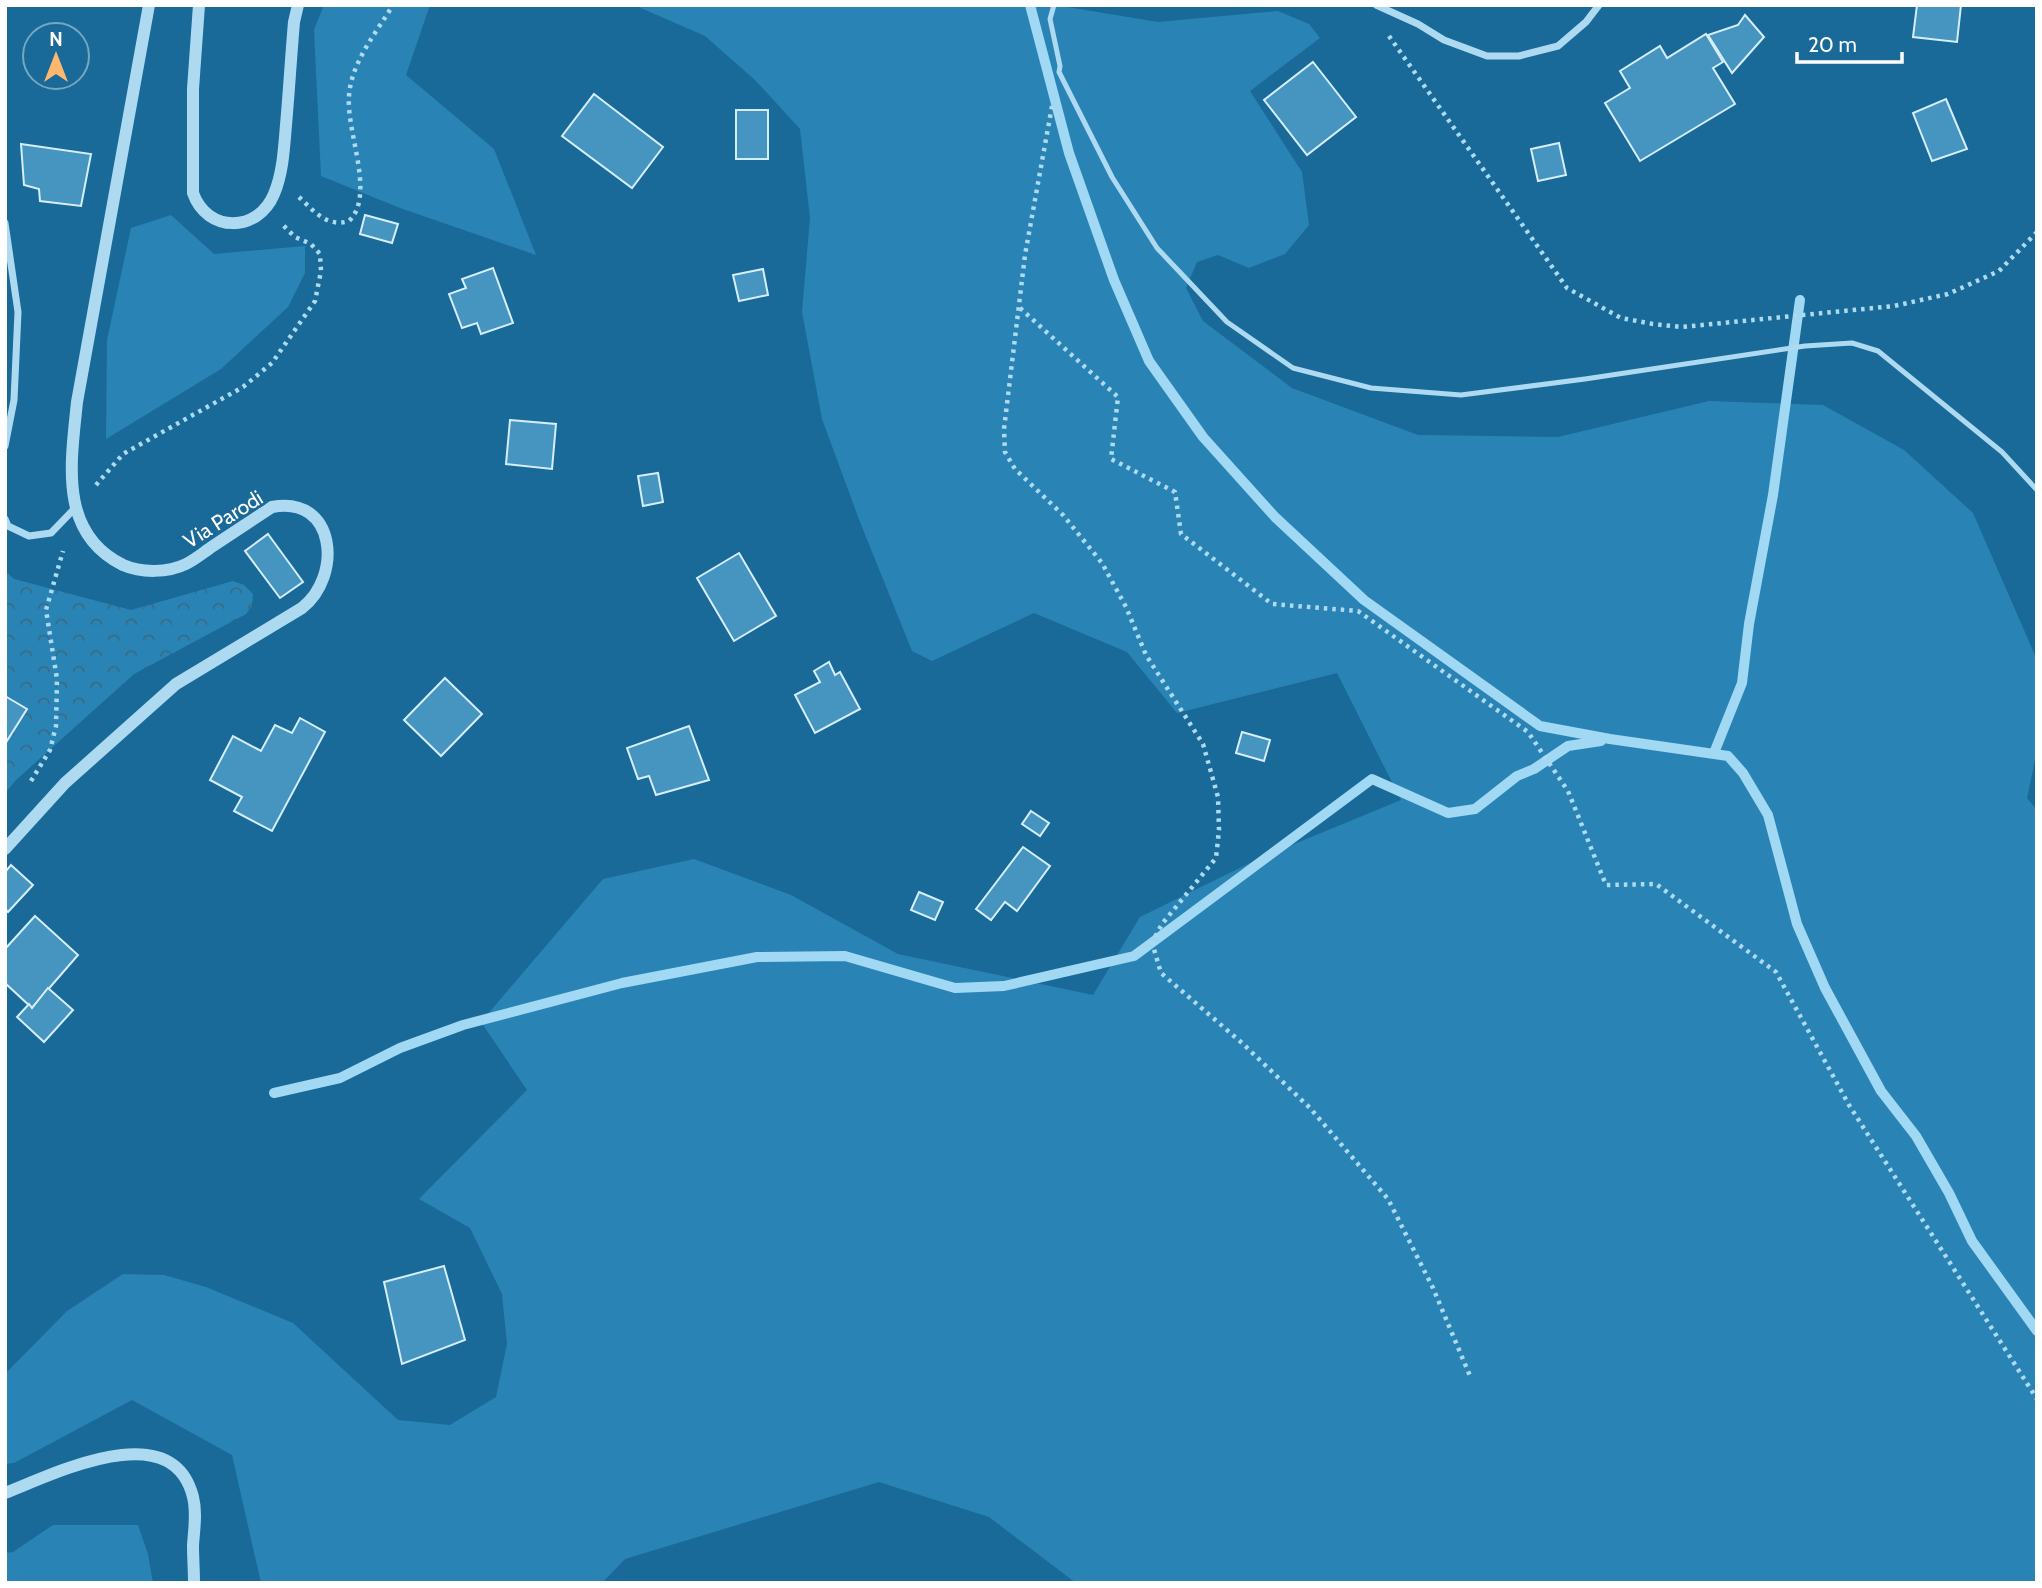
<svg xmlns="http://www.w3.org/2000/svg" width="2042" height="1588" font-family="Cabin,sans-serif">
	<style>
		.green { fill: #2984b5 }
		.forest { fill: url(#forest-crowns) }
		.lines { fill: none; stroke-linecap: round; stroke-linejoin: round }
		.stream { stroke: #a1d8f3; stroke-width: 10 }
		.building { fill: #4695c1; stroke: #d6eefc; stroke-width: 2 }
		.path { stroke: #aedaf1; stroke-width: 4.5; stroke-dasharray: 3.5 5; stroke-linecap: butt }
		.service { stroke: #aedaf1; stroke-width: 5 }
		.minor { stroke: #aedaf1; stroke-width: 7 }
		.tertiary { stroke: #aedaf1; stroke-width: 12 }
		.labels { text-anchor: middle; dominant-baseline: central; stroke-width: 5; stroke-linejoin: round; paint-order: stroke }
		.street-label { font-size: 21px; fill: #fff; stroke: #196a99 }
	</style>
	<defs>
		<pattern id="forest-crowns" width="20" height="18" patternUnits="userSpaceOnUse" patternTransform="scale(1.75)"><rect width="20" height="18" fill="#2984b5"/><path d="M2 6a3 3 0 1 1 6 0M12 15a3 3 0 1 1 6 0" fill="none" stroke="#396b86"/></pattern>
	</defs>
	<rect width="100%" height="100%" fill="#196a99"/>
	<g class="green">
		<path d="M324,5H430L406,75L494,149L536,255L400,208L321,176L314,30Z"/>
		<path d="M634,5H1055L1158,22L1278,11L1309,24L1320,38L1250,91L1302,172L1309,225L1285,254L1249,268L1218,255L1197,262L1186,288L1203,321L1292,388L1418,435L1558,437L1709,401L1823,405L1904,450L1973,513L2037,660V751L2027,798L2037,810V1583H1076L989,1517L879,1482L625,1559L602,1583H261L232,1455L132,1400L14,1463L5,1464V1374L67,1311L123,1274L164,1275L206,1287L293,1323L398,1420L450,1425L496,1397L507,1344L502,1294L470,1228L419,1199L527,1090L481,1022L603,879L694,859L791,895L898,954L1093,995L1140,917L1260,858L1401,800L1337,673L1177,713L1127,652L1034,613L932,661L912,651L860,522L822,419L802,312L810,218L800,129L755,80L705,36Z"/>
		<path d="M171,215L214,254L305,246V273L288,307L221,369L106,439L107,340L131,228Z"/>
		<path d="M53,1525H138L148,1554L153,1583H5V1553L13,1552Z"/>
	</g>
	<path class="forest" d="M5,571L14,579L131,610L233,581L244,585L253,594L252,606L246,614L134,674L16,780L5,793Z"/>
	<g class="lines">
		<g class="stream">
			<path d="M1030,5L1069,153L1114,280L1149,361L1203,437L1275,517L1364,600L1540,726L1610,739L1728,756L1743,773L1768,815L1797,924L1825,988L1881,1091L1916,1136L1949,1193L1972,1241L2037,1331"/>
			<path d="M1714,753L1742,683L1749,624L1773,495L1800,300"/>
			<path d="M274,1093L340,1078L400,1048L463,1025L622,983L757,957L845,956L955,988L1004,986L1134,956L1372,779L1448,813L1475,809L1517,776L1534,769L1568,746L1601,741"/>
		</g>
	</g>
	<g class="building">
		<path d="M1917,5H1961L1957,42L1913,37Z"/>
		<path d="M1745,15L1764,37L1732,73L1708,35L1738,25Z"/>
		<path d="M1706,34L1723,62L1713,68L1735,104L1640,161L1605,103L1630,88L1620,71L1660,46L1667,58Z"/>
		<path d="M1313,62L1356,117L1307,155L1264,100Z"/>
		<path d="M594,94L663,147L632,188L562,136Z"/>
		<path d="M1946,99L1967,149L1932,161L1913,113Z"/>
		<rect x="736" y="110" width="32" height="49"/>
		<path d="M1559,143L1566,175L1538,181L1531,149Z"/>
		<path d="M21,144L91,154L81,206L40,201L39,189L24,185Z"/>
		<path d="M365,215L398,224L392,243L360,234Z"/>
		<path d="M493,268L513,323L481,334L477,323L462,328L449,294L466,288L462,279Z"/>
		<path d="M763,269L768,295L739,301L733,275Z"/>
		<path d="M510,420L556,424L552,469L506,464Z"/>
		<path d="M658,473L663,502L643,506L638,476Z"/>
		<path d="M268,534L303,582L280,598L245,551Z"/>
		<path d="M739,553L776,616L734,641L697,578Z"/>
		<path d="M829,662L835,675L840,672L860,709L815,733L795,695L820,682L814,671Z"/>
		<path d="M445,678L482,714L441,756L404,720Z"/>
		<path d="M5,696L27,709L5,744Z"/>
		<path d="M300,718L325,732L272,831L234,811L242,797L210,780L233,736L261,751L275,725L292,733Z"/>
		<path d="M689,726L709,780L656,795L649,776L638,779L627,748Z"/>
		<path d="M1242,732L1270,740L1264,761L1236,753Z"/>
		<path d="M1031,811L1049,823L1040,836L1022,824Z"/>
		<path d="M1023,847L1050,866L1017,911L1005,902L991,920L976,909Z"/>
		<path d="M11,865L33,885L8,912L5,909V872Z"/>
		<path d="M919,892L943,902L935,920L911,910Z"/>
		<path d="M35,916L78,955L32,1008L5,983V949Z"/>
		<path d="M48,988L73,1010L44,1042L17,1017L29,1004L32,1008Z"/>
		<path d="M444,1266L465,1340L402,1364L384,1282Z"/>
	</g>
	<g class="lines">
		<g class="path">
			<path d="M1389,36L1567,288L1621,318L1653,324L1682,327L1894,306L1948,294L1999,271L2037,232"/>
			<path d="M1052,106L1025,255L1004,429L1005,452L1015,469L1063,515L1102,563L1126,607L1146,655L1203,744L1218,797L1219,830L1216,858L1162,924L1155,937L1153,946L1161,973L1242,1043L1310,1108L1388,1199L1433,1288L1470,1376"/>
			<path d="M299,197C314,211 327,228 349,221C376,195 346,132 349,96C351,63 376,33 393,5"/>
			<path d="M1020,308L1118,397L1111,459L1175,492L1181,534L1272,604L1358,611L1528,732L1568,791L1606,885L1656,884L1776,972L1849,1105L2037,1399"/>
			<path d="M96,485L123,454L243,387L272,363L315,301L321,271L320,254L311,244L295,237L281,223"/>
			<path d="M31,781L50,750L56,726L57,679L46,610L63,551"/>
		</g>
		<path class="service" d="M1054,5L1050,19L1060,66L1059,72L1112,177L1157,248L1227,322L1293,368L1371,388L1461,395L1585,379L1805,346L1852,343L1878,351L2002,452L2037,490"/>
		<g class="minor">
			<path d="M1376,5L1418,24L1444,40L1487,56H1519L1558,46L1586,22L1599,5"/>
			<path d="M5,223L18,312L14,400L5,446"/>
			<path d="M5,519L8,526L29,536L51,533L76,507"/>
		</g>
		<g class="tertiary">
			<path d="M199,5L193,89V193C207,233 258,233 274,194C283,173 284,148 286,125C289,91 291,57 294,22L298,5"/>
			<path d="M5,849L65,783L176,684L302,608C343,576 336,495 272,507C252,520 233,533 213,546C204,552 196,559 186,564C168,573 141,573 123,565C58,533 71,462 77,402L149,5"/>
			<path d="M5,1493C54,1474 172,1414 193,1497C197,1513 194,1530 193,1545C193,1558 194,1570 194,1583"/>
		</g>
	</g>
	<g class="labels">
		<g class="street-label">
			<text transform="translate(223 519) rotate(-32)">Via Parodi</text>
		</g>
	</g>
	<rect width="2042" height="1588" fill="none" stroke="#ffffff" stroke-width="14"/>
	<g transform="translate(56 56)"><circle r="33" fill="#196a99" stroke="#75a6c2" stroke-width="2"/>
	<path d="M0-5L12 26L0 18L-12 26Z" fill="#ffb86e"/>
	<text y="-10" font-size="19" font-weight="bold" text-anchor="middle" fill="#ffffff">N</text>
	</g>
	<path d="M1797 52v10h105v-10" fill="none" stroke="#ffffff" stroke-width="3.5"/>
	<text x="1808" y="52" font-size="21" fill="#ffffff" stroke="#196a99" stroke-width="5" paint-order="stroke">20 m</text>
</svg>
